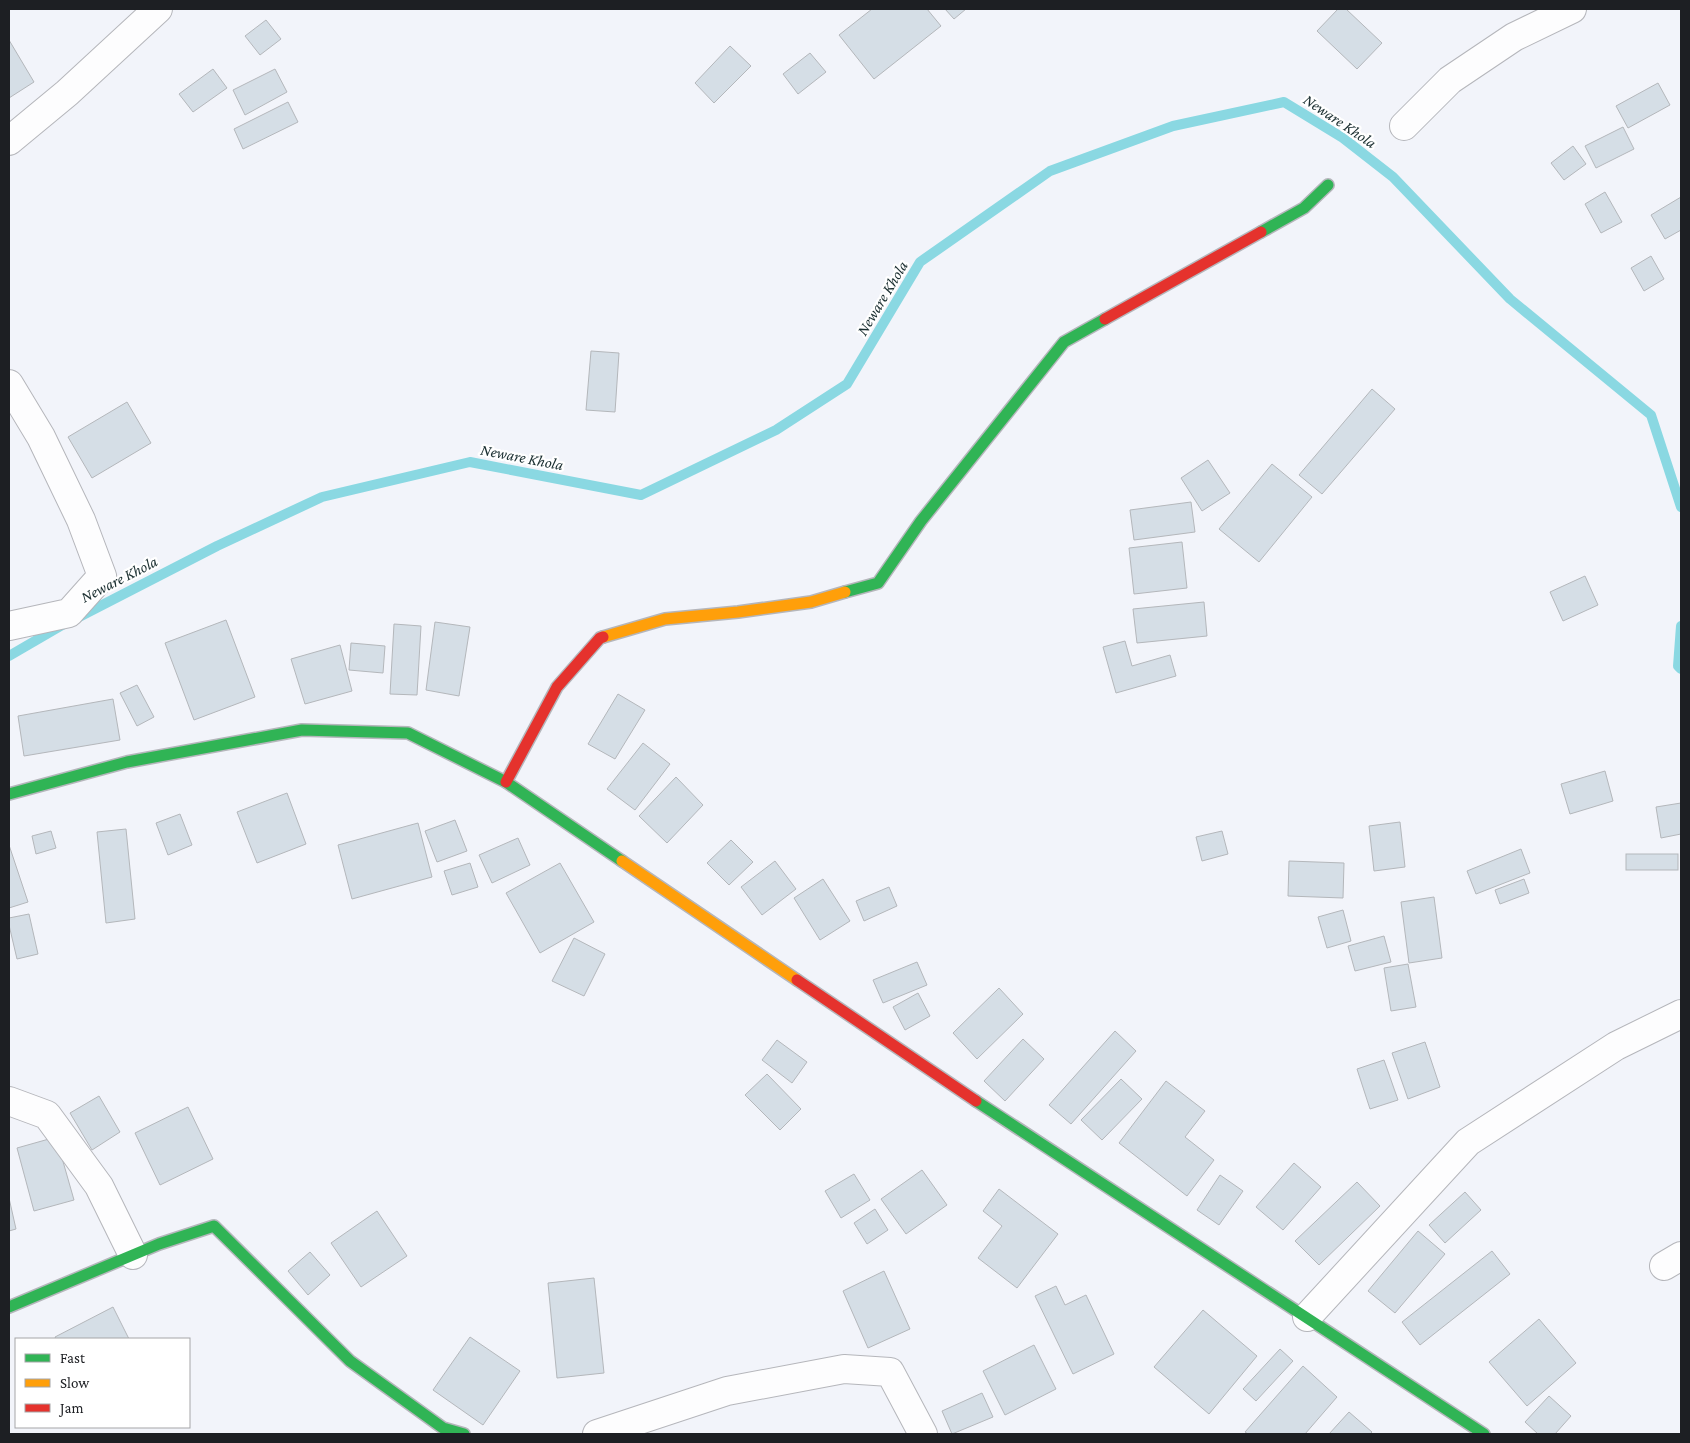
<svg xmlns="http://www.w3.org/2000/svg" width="1690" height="1443" font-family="'Crimson Pro',serif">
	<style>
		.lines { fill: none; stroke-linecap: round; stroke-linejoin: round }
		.stream { stroke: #8ad8e2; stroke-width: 10 }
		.building { fill: #d5dee6; stroke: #b4b7bb }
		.street-casing { stroke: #b5b6bb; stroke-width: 30 }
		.fast-casing { stroke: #b5b6bb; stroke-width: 14 }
		.slow-casing { stroke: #b5b6bb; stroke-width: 14 }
		.jam-casing { stroke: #b5b6bb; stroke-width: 14 }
		.street { stroke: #fdfdfe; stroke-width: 28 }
		.fast { stroke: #30b455; stroke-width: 11 }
		.slow { stroke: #ff9f0a; stroke-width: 11 }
		.jam { stroke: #e5322d; stroke-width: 11 }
		.labels { text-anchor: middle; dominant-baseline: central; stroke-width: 4.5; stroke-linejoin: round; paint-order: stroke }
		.water-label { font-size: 16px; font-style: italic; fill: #1b2f31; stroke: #fff }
	</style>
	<rect width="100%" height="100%" fill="#f2f4fa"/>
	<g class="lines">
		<g class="stream">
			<path d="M77,618L217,546L322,497L470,462L641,495L776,430L847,384L920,262L1050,171L1173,126L1284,102L1343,138L1393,177L1510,299L1651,415L1681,507"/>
			<path d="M1681,626L1678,666L1681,669"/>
			<path d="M9,656L64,624"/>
		</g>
	</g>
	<g class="building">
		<path d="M872,9H927L941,26L874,79L839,35Z"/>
		<path d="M945,9H966L954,19Z"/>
		<path d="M1338,9H1346L1382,43L1357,69L1317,31Z"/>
		<path d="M266,20L281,39L260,55L245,36Z"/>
		<path d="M9,40L34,82L9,98Z"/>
		<path d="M730,46L751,66L714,103L695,83Z"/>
		<path d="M810,53L826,72L798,94L783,74Z"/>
		<path d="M213,69L227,88L193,112L179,94Z"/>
		<path d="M275,69L287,92L245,115L233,90Z"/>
		<path d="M1658,83L1670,105L1628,128L1616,106Z"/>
		<path d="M288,102L298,122L243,149L234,129Z"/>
		<path d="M1623,127L1634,149L1596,168L1585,146Z"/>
		<path d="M1573,146L1586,164L1564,180L1551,163Z"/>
		<path d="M1605,192L1622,222L1601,233L1585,204Z"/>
		<path d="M1681,197V230L1665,239L1651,215Z"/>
		<path d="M1651,256L1664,279L1644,291L1631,268Z"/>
		<path d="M591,351L619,353L615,412L586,410Z"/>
		<path d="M1372,389L1395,409L1322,494L1299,475Z"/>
		<path d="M127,402L151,443L92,478L68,437Z"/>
		<path d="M1208,460L1230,493L1202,511L1181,478Z"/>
		<path d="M1272,464L1312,497L1259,562L1219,529Z"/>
		<path d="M1191,502L1195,532L1134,540L1130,510Z"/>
		<path d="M1182,542L1187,588L1134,594L1129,548Z"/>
		<path d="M1585,576L1598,605L1563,621L1550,592Z"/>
		<path d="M1204,602L1207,636L1137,643L1133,609Z"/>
		<path d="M226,620L255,697L194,720L165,643Z"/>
		<path d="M435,622L470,627L459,696L426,690Z"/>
		<path d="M394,624L421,626L417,695L390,694Z"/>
		<path d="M1125,641L1132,666L1170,655L1176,676L1116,693L1103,647Z"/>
		<path d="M351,643L385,646L383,673L349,670Z"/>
		<path d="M340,645L352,691L305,704L291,659Z"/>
		<path d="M137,685L154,717L137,726L120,693Z"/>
		<path d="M618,694L645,710L615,759L588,744Z"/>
		<path d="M113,699L120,740L24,756L18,716Z"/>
		<path d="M643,743L670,764L635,810L607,789Z"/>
		<path d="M1605,771L1613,801L1570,814L1561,784Z"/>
		<path d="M676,777L703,805L667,843L639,816Z"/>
		<path d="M287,793L306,844L257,863L237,812Z"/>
		<path d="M1681,803V834L1661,838L1656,807Z"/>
		<path d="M180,814L192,845L168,855L156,823Z"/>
		<path d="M455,820L467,851L437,862L425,831Z"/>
		<path d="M1400,822L1405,867L1374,871L1369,826Z"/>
		<path d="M418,823L432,877L352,899L338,845Z"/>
		<path d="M126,829L135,919L106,923L97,832Z"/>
		<path d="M51,831L56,848L36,854L32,836Z"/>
		<path d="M1222,831L1228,854L1202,861L1196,837Z"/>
		<path d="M518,838L530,865L492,883L479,855Z"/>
		<path d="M731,840L753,862L729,885L707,863Z"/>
		<path d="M9,845L28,902L9,908Z"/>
		<path d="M1521,849L1530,873L1476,894L1467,871Z"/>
		<rect x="1626" y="854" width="52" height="16"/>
		<path d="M775,861L796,889L762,915L741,887Z"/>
		<path d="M1289,861L1344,863L1343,898L1288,896Z"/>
		<path d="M470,863L478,887L452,895L444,871Z"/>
		<path d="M560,863L594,922L540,953L506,893Z"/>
		<path d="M823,879L850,921L820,940L794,898Z"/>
		<path d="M1524,879L1529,893L1500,904L1495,890Z"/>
		<path d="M889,887L897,906L864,921L856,901Z"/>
		<path d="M1434,897L1442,958L1409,963L1401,902Z"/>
		<path d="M1343,910L1351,941L1327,948L1318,917Z"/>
		<path d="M29,914L38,954L17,959L9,925V918Z"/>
		<path d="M1384,936L1391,962L1355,971L1348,946Z"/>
		<path d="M574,938L605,954L584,996L552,981Z"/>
		<path d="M917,962L927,985L883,1003L873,980Z"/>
		<path d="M1408,964L1416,1007L1391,1011L1384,968Z"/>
		<path d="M999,988L1023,1014L977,1059L953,1033Z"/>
		<path d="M918,993L930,1016L905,1030L893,1007Z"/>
		<path d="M1115,1031L1136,1051L1071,1124L1049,1105Z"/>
		<path d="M1023,1039L1044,1059L1005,1101L984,1081Z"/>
		<path d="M777,1040L807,1062L792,1083L762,1060Z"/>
		<path d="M1425,1042L1440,1087L1408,1099L1392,1053Z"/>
		<path d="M1384,1060L1398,1100L1370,1109L1357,1069Z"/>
		<path d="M767,1074L801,1109L780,1130L745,1095Z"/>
		<path d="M1121,1079L1142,1099L1102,1140L1081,1120Z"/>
		<path d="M1166,1081L1205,1111L1185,1137L1214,1160L1187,1196L1119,1143Z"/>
		<path d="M99,1096L120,1132L92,1150L70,1113Z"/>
		<path d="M188,1107L213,1159L160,1185L135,1133Z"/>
		<path d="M56,1137L74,1200L34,1211L17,1148Z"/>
		<path d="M1294,1163L1321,1187L1283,1230L1256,1207Z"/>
		<path d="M922,1170L947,1205L906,1234L881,1199Z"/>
		<path d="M854,1174L870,1200L841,1218L825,1191Z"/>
		<path d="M1220,1175L1243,1191L1219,1225L1197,1210Z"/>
		<path d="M1357,1182L1380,1206L1319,1265L1295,1241Z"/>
		<path d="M999,1189L1058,1234L1017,1288L978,1258L1002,1226L983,1211Z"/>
		<path d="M1465,1192L1481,1210L1445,1243L1429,1225Z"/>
		<path d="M9,1198L16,1229L9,1231Z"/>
		<path d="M875,1209L888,1230L867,1244L854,1223Z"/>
		<path d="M377,1211L407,1256L361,1287L331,1243Z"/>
		<path d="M1418,1231L1445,1254L1395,1313L1368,1291Z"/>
		<path d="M1492,1251L1510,1274L1420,1345L1402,1322Z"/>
		<path d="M310,1252L330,1275L308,1295L288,1271Z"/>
		<path d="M884,1271L910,1329L868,1348L843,1291Z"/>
		<path d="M594,1278L604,1373L557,1378L548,1283Z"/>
		<path d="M1056,1286L1065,1305L1086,1295L1114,1354L1073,1374L1035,1296Z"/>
		<path d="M113,1307L129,1339H56L55,1337Z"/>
		<path d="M1203,1310L1257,1356L1209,1414L1154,1367Z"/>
		<path d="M1539,1319L1576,1363L1527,1406L1489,1362Z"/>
		<path d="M470,1337L520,1371L483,1425L433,1390Z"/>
		<path d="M1034,1345L1056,1389L1005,1415L983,1371Z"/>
		<path d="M1280,1349L1293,1361L1256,1401L1243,1389Z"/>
		<path d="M1303,1366L1337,1397L1305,1434H1248L1245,1432Z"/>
		<path d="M982,1393L993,1417L952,1434L942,1411Z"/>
		<path d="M1549,1396L1571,1416L1555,1434H1538L1525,1422Z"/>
		<path d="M1349,1412L1372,1432L1370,1434H1329Z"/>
	</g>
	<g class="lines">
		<g class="street-casing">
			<g id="street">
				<path d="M1404,126L1450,80L1514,37L1572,9"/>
				<path d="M9,141L67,93L158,9"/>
				<path d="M9,384L41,437L81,520L102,576L69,613L9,626"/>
				<path d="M9,1101L47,1115L99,1186L133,1255"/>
				<path d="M1664,1266L1681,1256"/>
				<path d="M1307,1317L1468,1142L1616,1046L1681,1014"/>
				<path d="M597,1434L727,1391L844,1369L890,1372L923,1434"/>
			</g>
		</g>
		<g class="fast-casing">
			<g id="fast">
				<path d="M1261,232L1304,208L1328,185"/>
				<path d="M845,592L878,583L921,521L1064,342L1105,319"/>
				<path d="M9,794L127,762L302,730L408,733L506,782L622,861"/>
				<path d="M976,1101L1484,1434"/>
				<path d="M9,1307L159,1244L214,1226L350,1361L443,1428L464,1434"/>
			</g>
		</g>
		<g class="slow-casing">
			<g id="slow">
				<path d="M603,637L665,619L738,612L811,602L845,592"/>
				<path d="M622,861L797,980"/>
			</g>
		</g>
		<g class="jam-casing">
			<g id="jam">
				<path d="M1105,319L1261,232"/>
				<path d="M506,782L557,687L600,638L603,637"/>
				<path d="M797,980L976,1101"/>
			</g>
		</g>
		<use href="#street" class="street"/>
		<use href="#fast" class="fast"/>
		<use href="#slow" class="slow"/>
		<use href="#jam" class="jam"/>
	</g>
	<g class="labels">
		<g class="water-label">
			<text transform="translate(1340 121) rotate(34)">Neware Khola</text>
			<text transform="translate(882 298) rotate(-59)">Neware Khola</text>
			<text transform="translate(522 457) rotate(11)">Neware Khola</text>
			<text transform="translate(119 579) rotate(-27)">Neware Khola</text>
		</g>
	</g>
	<rect width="1690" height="1443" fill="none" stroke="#1d1f23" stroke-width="20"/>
	<rect x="15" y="1338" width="175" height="90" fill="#ffffff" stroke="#a5a5a7"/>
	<rect x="25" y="1354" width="25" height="8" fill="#30b455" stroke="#a5a5a7"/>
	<text x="60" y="1363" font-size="15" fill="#1d1f23">Fast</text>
	<rect x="25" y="1379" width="25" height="8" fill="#ff9f0a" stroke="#a5a5a7"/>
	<text x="60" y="1388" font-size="15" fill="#1d1f23">Slow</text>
	<rect x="25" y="1404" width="25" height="8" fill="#e5322d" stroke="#a5a5a7"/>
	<text x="60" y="1413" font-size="15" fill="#1d1f23">Jam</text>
</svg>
